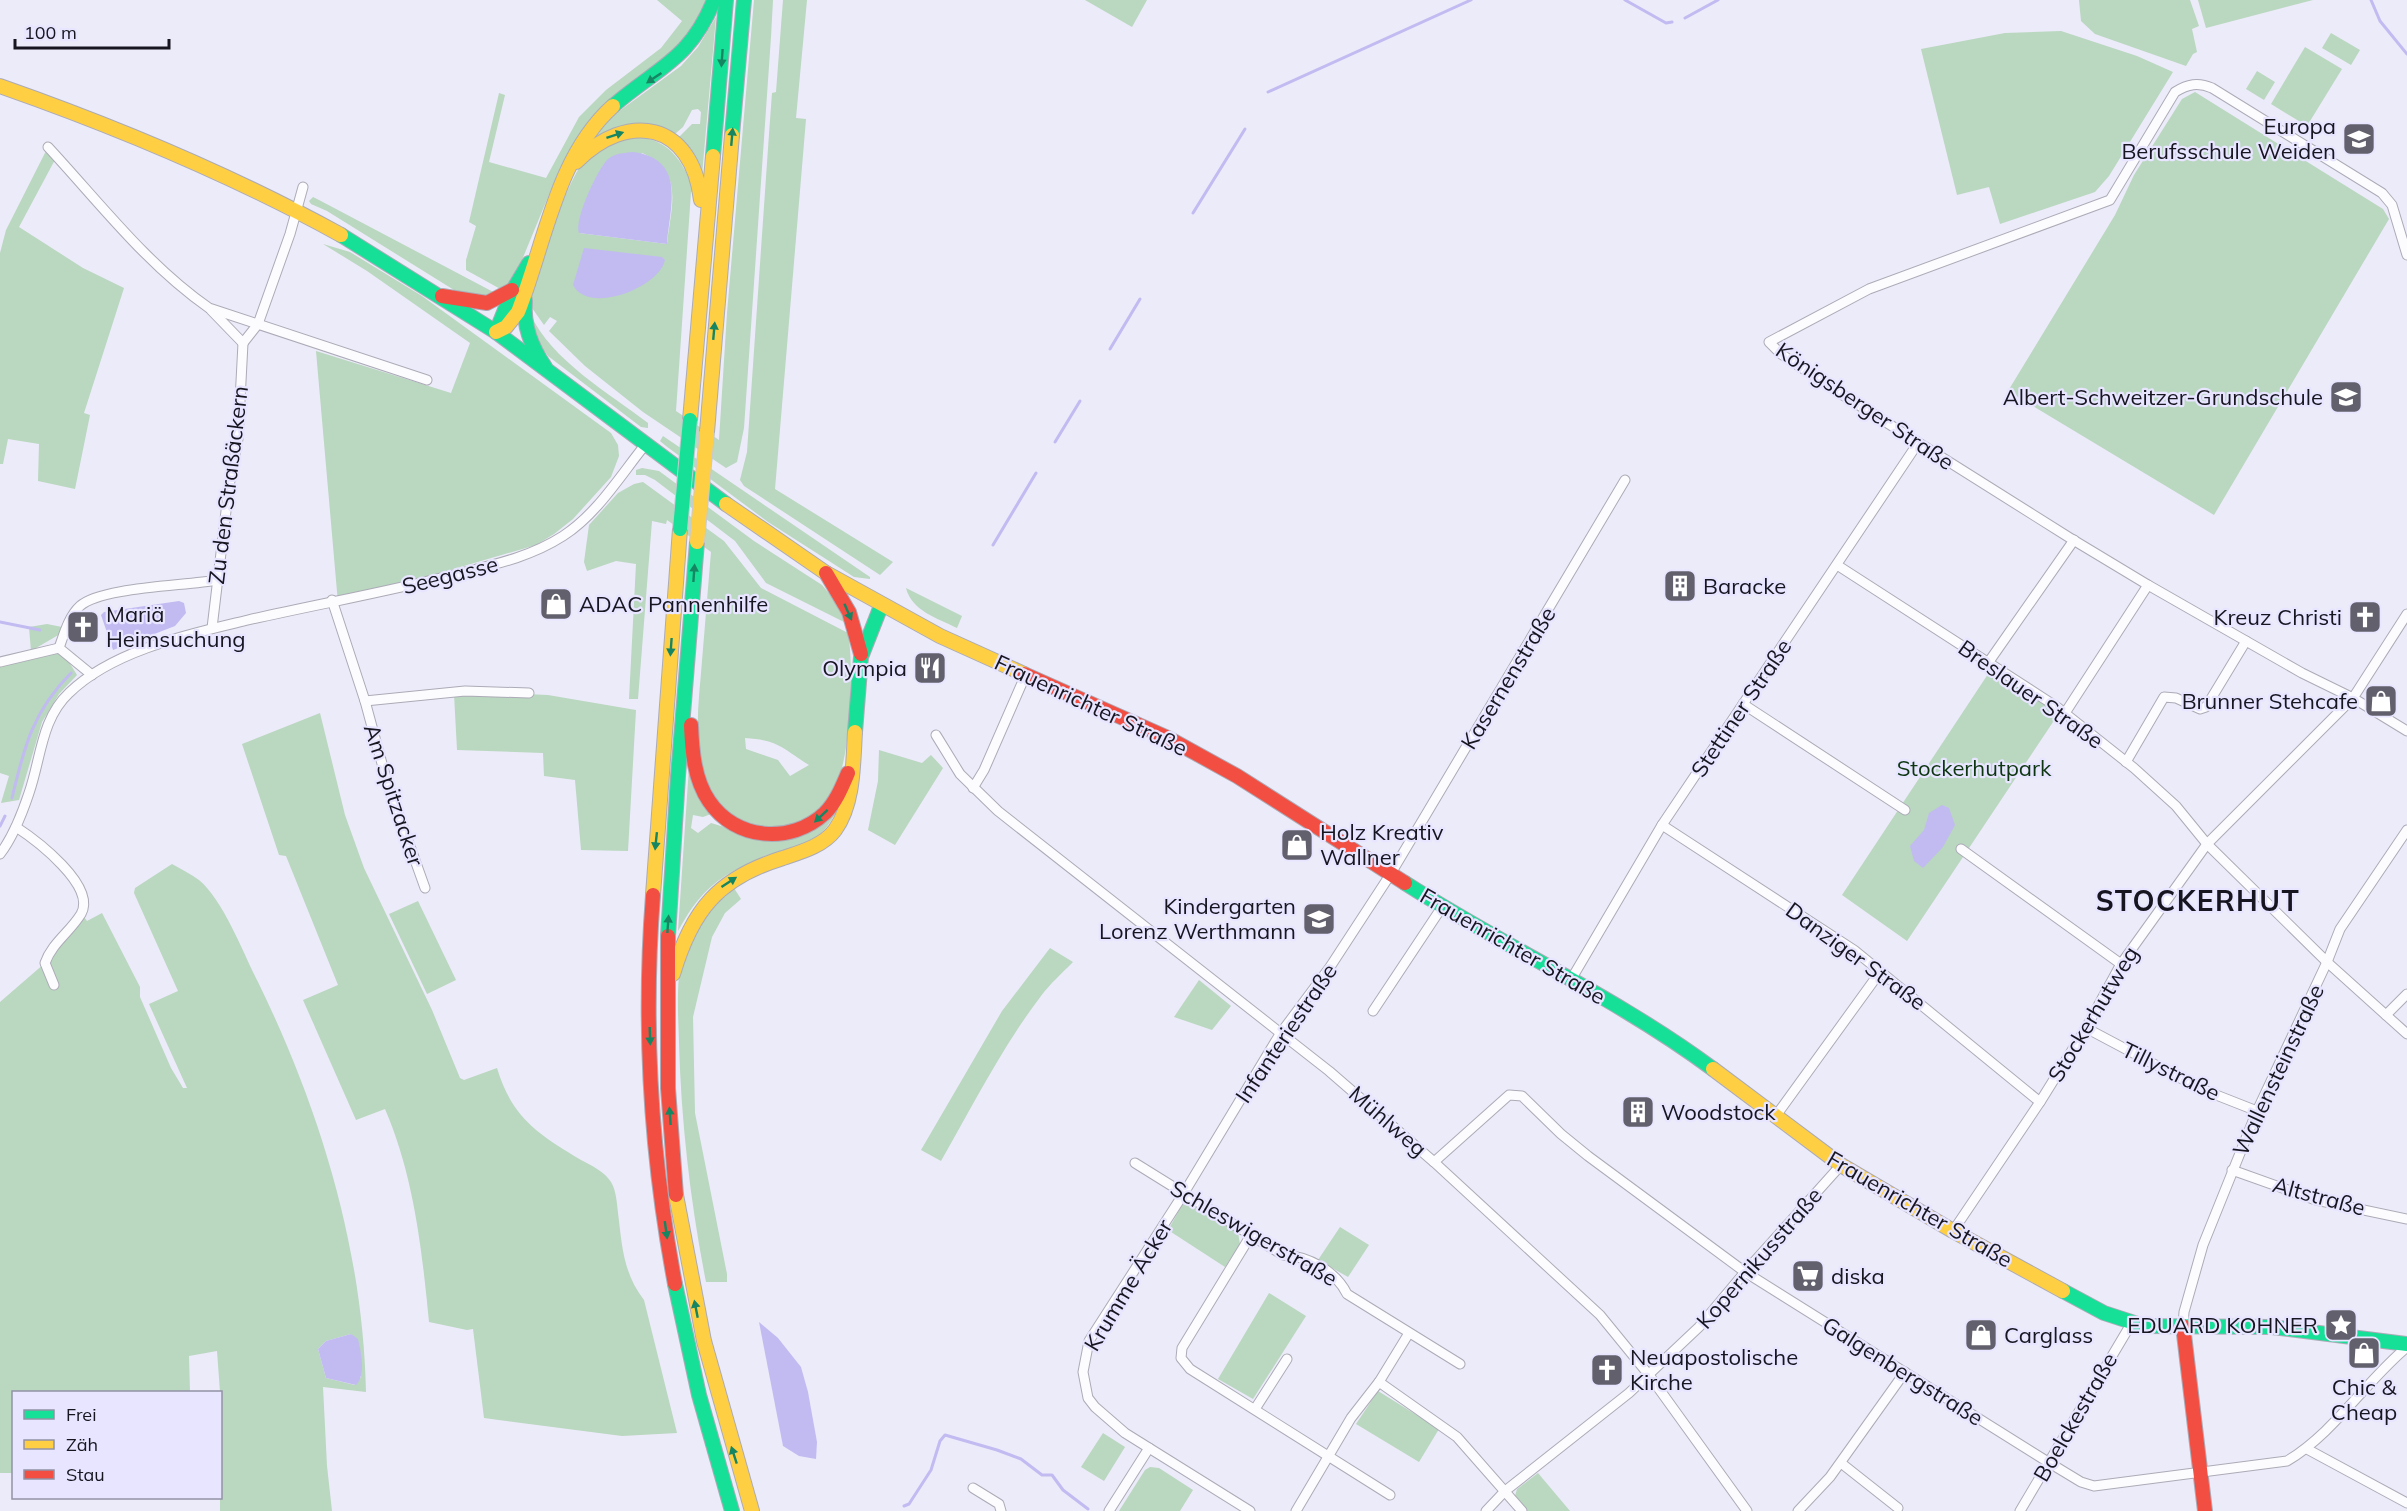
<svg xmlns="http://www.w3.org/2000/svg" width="2407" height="1511" font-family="Mulish,sans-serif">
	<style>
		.green { fill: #bad7c0; fill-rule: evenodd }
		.water { fill: #c1bbf1 }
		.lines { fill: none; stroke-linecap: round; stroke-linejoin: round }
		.stream { stroke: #c1bbf1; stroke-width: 3 }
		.street-casing { stroke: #acabb7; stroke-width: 11 }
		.fast-casing { stroke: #acabb7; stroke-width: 16 }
		.slow-casing { stroke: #acabb7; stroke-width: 16 }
		.jam-casing { stroke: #acabb7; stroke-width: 16 }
		.street { stroke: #fcfcfe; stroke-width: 9 }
		.fast { stroke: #16e098; stroke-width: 14 }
		.slow { stroke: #ffcf43; stroke-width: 14 }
		.jam { stroke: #f24e42; stroke-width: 14 }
		.fast-bridge-casing { stroke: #c9c9d0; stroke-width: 16; stroke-linecap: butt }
		.slow-bridge-casing { stroke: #c9c9d0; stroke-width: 16; stroke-linecap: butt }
		.fast-bridge { stroke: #16e098; stroke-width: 14 }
		.slow-bridge { stroke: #ffcf43; stroke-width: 14 }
		.oneway { fill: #168562 }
		.labels { text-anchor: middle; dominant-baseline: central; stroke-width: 4.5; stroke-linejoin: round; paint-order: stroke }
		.poi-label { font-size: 22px; fill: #161520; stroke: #e7e5ff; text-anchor: start }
		.street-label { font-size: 22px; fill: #161520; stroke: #e7e5ff }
		.park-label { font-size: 22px; fill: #0d3610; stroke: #e7e5ff }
		.district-label { font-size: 28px; font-weight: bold; letter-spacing: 1.5px; fill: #161520; stroke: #e7e5ff }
	</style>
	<rect width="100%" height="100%" fill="#ecebf9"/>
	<g class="green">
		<path d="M657,0H708L686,44L575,143L560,168L517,272L504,291L466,270V260L476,226L469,222L499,93L505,95L489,162L546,178L579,117L606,90L661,48L682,21Z"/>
		<path d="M754,0H773L771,37L744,428L737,462L726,468L643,412L585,366L549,331L557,321L550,317L544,325L532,308V294C541,261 565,185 585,159C598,144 625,136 643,138C672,142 684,165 694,190L691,192L676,411L719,440L727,313ZM642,153C685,172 671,206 667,244L579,233Z"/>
		<path d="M783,0H807L796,118L806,119L775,489L893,562L880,575L744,486L740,480L747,452L769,134L772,93L776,92Z"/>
		<path d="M1085,0H1147L1132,27Z"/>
		<path d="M2079,0H2190L2199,26L2192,29L2197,52L2193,54L2186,66L2095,34L2081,21Z"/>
		<path d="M2198,0H2313L2206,28Z"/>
		<path d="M716,17L702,175L679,137L692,124H700L701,112L698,109L692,110L683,127L676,133L596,137L599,128L607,120L681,66L698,47Z"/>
		<path d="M2061,31L2137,56L2173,72L2109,176L2095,192L2000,224L1989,187L1957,195L1921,49L2005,33Z"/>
		<path d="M2331,33L2360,50L2351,65L2322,48Z"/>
		<path d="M2305,47L2342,69L2307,126L2271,104Z"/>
		<path d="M2257,71L2275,82L2264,100L2246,89Z"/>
		<path d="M2195,92L2383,209L2389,219L2214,515L2008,391L2115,215L2134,175L2182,99Z"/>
		<path d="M48,147L57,156L19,227L83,268L124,288L84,413L90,415L75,489L38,481L39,444L8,439L3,464H0V253L6,230Z"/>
		<path d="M313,197L319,200L499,295L471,297L454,290L327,211L311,204L309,201Z"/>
		<path d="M323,244L350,252L422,296L611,433L618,445L619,456L611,477L573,519L554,534L536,545L338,603L316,351L451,393L470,343L367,271Z"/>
		<path d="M531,315C550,359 610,394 648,423V428L641,427L548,356L534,336Z"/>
		<path d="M663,436L870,577V579L854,577L768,522L666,446L660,441Z"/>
		<path d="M642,468L659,471L754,541L822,585L838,604L846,623L766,583L735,541L655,480L645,475H636V470Z"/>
		<path d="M643,482L724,541L761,588L848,633C854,665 851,753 837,782C831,794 821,810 809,817C772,839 722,824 707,783C692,744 699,701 702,661C705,625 708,588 711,552L667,520L666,524L652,521L638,699H629L636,564L616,561L587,571L584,562L589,525L618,493L634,484ZM745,738C779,740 783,749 809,765L790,776L778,760L746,749Z"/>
		<path d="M906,588L962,616L957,628C937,618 912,611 906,588Z"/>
		<path d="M47,624L62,627L60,634L31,651L29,627Z"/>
		<path d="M53,652L66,657L77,675L59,694L42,722L19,800L1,803L9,776L0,773V666Z"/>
		<path d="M1992,668L2059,713L1907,941L1842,895Z"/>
		<path d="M475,692L548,695L636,710L628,851L581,850L575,780L544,776L543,753L457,750L454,694Z"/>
		<path d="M320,713L345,815L364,868L432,1010L460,1078L464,1080L497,1068C512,1118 538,1134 581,1160C591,1165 605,1172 611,1182C616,1190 617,1203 618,1213C622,1245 623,1273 644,1300L677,1433L622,1436L484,1418L473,1329L467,1330L429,1322C422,1250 414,1176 385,1109L356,1120L303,1000L338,985L286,856L279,855L242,744Z"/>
		<path d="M879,750L922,763L931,755L943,768L895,845L868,830L878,781Z"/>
		<path d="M689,767L711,814L703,817L693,815L691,828L698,833L711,823L767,840L842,802C836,812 830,825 821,833C795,855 754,857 725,876C703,890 690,909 678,931Z"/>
		<path d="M172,864C181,869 191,874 199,880C224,901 243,953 258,982C320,1109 363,1249 366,1392L323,1387L327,1466L332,1511H220V1392L217,1351L189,1356L190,1392H14L13,1473H0V1002L45,963L81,913L87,921L102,913L140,987V997L171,1068L183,1088H187L149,1004L178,991L134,893L135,888ZM351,1334L359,1344L361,1377L355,1385L326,1378L318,1349L326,1341Z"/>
		<path d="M732,885L741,899L725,913L712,937L693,1017L695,1113L727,1274V1282H706C691,1206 681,1123 679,1042C678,1006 674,962 692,929C701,913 720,899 732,885Z"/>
		<path d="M418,901L456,980L427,994L389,914Z"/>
		<path d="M1050,948L1073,962C1062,973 1050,984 1041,996C1002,1047 973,1105 941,1161L921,1150L1002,1011Z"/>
		<path d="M1199,980L1231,1006L1212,1030L1174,1017Z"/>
		<path d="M1185,1200L1238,1233L1240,1244L1225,1267L1168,1230Z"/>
		<path d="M1340,1227L1369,1245L1348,1277L1318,1260Z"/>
		<path d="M1269,1293L1306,1316L1253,1399L1218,1379Z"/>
		<path d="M1378,1391L1439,1429L1419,1462L1356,1424Z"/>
		<path d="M1103,1433L1125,1447L1104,1481L1081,1467Z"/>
		<path d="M1150,1467L1159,1468L1193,1490L1180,1511H1119L1145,1470Z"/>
		<path d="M1538,1473L1570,1511H1527L1515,1496L1517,1489Z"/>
	</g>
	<g class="water">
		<path d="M633,152C687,159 670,207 667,244L579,233C574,219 597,171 607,160C614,153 624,153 633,152Z"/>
		<path d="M584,248L662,257L665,260C659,288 588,315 573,285Z"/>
		<path d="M179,601L184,603L186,613L175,626L113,650L101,615L104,612Z"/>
		<path d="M1942,805L1949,808L1955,825L1943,847L1923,868L1914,861L1910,846L1924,830L1929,813Z"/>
		<path d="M759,1322L778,1338L801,1367L808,1392L817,1442L816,1459L799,1456L783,1446Z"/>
		<path d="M351,1334L358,1339C361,1351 366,1376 356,1385L326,1378L318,1349L326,1341Z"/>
	</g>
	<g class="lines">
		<g class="stream">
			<path d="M1625,0L1666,23L1672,22"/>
			<path d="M2371,0L2380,21L2407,54"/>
			<path d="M1685,18L1718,0"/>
			<path d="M1268,92L1471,0"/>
			<path d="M1193,213L1245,129"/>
			<path d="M1110,349L1140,299"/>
			<path d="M1055,442L1080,401"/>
			<path d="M993,545L1036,473"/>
			<path d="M0,622L40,630"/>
			<path d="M12,798C24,747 33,711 71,673"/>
			<path d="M0,826L5,816"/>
			<path d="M904,1506L909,1504L931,1470L940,1441L945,1435L997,1450L1021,1459L1042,1475H1052L1063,1490L1088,1509"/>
		</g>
		<g class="street-casing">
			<g id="street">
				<path d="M48,147C99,202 147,265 209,308L427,380"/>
				<path d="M2407,255L2392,205L2382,193L2212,88C2198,82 2188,84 2175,92L2110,200L1869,289L1769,342L1781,354L1838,392L2070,538L2148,585L2302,673L2353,698L2407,731"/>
				<path d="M211,310L243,343"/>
				<path d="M243,343L258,324L290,234L303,187"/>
				<path d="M1837,565L2057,707L2134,768L2176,806L2207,844L2327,962L2407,1034"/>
				<path d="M332,600L365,701L387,782L425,888"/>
				<path d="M212,628L229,486L238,439L243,343"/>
				<path d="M0,662L59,648"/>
				<path d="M1988,663L2074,540"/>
				<path d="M92,675L59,648C64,634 69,616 80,606C101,587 185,586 217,580"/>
				<path d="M365,701L465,691L529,693"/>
				<path d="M1743,704L1905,810"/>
				<path d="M2065,713L2148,585"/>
				<path d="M936,735L960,774L998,811L1329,1071L1434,1162L1600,1315L1649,1375L1747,1511"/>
				<path d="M2126,762L2164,697L2176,698L2200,709L2206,707L2246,641"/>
				<path d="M973,788L984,770L1026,674"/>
				<path d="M1662,825L1854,950L2040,1102"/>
				<path d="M16,827C36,840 97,886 81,914C70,932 52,943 45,963L54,985"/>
				<path d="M1961,849L2121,964"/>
				<path d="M0,854C13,837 22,814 29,793C41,759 41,719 69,693C113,650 190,634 248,620C319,604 391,591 461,573C497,564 532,556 563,536C597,514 620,476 645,445"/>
				<path d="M1572,978L1662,825L1918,443"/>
				<path d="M1373,1011L1442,907"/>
				<path d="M2386,1015L2407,994"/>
				<path d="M2086,1028L2201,1089L2257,1111"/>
				<path d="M1775,1117L1880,972"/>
				<path d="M1434,1162L1509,1095L1522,1096L1561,1134L1588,1156L1745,1272L2048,1462L2081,1482L2094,1486L2287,1461C2334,1433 2365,1382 2407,1347"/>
				<path d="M1135,1163L1283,1255C1308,1256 1336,1271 1347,1294L1460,1364"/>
				<path d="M2232,1170L2316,1200L2407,1219"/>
				<path d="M1953,1231L2040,1102L2086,1028L2121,964L2207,844L2353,698L2407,614"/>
				<path d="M1251,1235L1182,1348L1181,1358L1190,1369L1390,1495"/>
				<path d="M2183,1326L2184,1312L2203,1245L2257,1111L2327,962L2340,929L2407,830"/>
				<path d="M1379,1382L1457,1437L1522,1511"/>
				<path d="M1255,1409L1287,1359"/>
				<path d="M2307,1449L2407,1503"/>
				<path d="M1841,1463L1898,1508"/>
				<path d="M973,1488L999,1504L1001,1511"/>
				<path d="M1109,1511L1149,1448"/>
				<path d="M1250,1511L1125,1433L1095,1407L1088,1398L1083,1372L1089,1341L1184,1193L1280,1034L1330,967L1390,875L1625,480"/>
				<path d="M1296,1511L1351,1418L1379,1382L1409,1333"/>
				<path d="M1486,1511L1505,1491L1629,1393L1699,1327L1745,1272L1841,1165"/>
				<path d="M1798,1511L1830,1477L1905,1372"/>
				<path d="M2020,1511L2131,1324"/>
			</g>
		</g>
		<g class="fast-casing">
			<g id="fast">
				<path d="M613,106C658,67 690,60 714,0"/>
				<path d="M732,135L744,0"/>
				<path d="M713,156L726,0"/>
				<path d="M341,235L496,332L726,504"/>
				<path d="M525,300C523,326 531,346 545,367"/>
				<path d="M496,332L513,290L529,263"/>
				<path d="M855,732L861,657L881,606"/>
				<path d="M1405,883C1506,948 1616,997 1713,1069"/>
				<path d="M668,936L678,776L697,542"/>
				<path d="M675,1284L699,1395L732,1511"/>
				<path d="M2063,1291L2104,1313L2144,1326L2272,1327L2407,1344"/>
			</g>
		</g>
		<g class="slow-casing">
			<g id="slow">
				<path d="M0,86C117,127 232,175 341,235"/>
				<path d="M576,162C628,110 692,122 701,200"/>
				<path d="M496,332L506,327L518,312C545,244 556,157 613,106"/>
				<path d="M690,420L713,156"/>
				<path d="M707,432L732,135"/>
				<path d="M726,504L826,573L940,636L1024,674"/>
				<path d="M653,895L680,529"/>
				<path d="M673,974C692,910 718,878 783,858C801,852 823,846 835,830C854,804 853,763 855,732"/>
				<path d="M1713,1069L1841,1165L1953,1231L2063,1291"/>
				<path d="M676,1195L704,1341L752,1511"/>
			</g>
		</g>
		<g class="jam-casing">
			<g id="jam">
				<path d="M442,296L487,303L512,290"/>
				<path d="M826,573L849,612L861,654"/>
				<path d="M1024,674L1168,738L1237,776L1405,883"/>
				<path d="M691,725C692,750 694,779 709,801C735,840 791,845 825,813C836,802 842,787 848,773"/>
				<path d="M653,895C643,1024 651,1157 675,1284"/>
				<path d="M668,936V1088L676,1195"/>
				<path d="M2183,1326L2205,1511"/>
			</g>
		</g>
		<use href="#street" class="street"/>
		<use href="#fast" class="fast"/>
		<use href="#slow" class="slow"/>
		<use href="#jam" class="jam"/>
		<g class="fast-bridge-casing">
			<path id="fast-bridge" d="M680,529L690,420"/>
		</g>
		<g class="slow-bridge-casing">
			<path id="slow-bridge" d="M697,542L707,432"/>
		</g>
		<use href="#fast-bridge" class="fast-bridge"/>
		<use href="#slow-bridge" class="slow-bridge"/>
	</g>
	<defs><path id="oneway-solid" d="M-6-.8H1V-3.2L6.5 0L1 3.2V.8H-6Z" transform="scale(1.5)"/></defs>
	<g class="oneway">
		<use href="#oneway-solid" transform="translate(722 58) rotate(94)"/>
		<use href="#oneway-solid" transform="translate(654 78) rotate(146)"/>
		<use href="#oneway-solid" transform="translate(615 135) rotate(-18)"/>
		<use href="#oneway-solid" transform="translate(732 137) rotate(-85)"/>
		<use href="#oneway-solid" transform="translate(714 331) rotate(-85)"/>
		<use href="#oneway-solid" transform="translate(694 573) rotate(-86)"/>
		<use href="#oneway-solid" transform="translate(848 612) rotate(66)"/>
		<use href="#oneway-solid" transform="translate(671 647) rotate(94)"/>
		<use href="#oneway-solid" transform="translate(821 816) rotate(137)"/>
		<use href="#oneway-solid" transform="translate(656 841) rotate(96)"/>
		<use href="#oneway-solid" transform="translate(729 882) rotate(-33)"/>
		<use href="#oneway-solid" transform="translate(668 924) rotate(-86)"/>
		<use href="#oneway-solid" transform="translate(650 1036) rotate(88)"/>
		<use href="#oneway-solid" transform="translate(670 1116) rotate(-94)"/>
		<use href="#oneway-solid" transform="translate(666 1230) rotate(82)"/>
		<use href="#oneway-solid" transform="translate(696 1309) rotate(-101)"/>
		<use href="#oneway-solid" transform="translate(734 1455) rotate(-108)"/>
	</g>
	<defs>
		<g id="school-square" transform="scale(1.725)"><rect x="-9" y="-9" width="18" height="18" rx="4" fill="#61606c" stroke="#e7e5ff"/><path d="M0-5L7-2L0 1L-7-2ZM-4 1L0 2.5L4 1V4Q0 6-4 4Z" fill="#fff"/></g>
		<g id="building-square" transform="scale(1.725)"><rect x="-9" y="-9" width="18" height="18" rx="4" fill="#61606c" stroke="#e7e5ff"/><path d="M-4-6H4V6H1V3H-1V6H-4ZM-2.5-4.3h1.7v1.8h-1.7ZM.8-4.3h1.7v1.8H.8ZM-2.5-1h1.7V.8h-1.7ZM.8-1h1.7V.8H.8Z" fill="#fff"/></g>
		<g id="shop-square" transform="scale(1.725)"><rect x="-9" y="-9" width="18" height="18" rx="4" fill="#61606c" stroke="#e7e5ff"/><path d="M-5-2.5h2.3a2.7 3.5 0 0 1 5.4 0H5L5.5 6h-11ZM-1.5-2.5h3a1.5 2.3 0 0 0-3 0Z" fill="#fff"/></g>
		<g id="church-square" transform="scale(1.725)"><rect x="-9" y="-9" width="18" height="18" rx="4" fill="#61606c" stroke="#e7e5ff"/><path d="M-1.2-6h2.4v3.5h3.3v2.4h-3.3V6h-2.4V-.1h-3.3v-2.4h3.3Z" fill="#fff"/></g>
		<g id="restaurant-square" transform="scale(1.725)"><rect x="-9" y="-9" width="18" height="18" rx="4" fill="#61606c" stroke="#e7e5ff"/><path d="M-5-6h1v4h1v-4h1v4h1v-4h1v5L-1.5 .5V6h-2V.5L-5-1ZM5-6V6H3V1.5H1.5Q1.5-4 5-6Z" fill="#fff"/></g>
		<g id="supermarket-square" transform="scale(1.725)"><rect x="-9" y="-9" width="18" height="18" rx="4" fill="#61606c" stroke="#e7e5ff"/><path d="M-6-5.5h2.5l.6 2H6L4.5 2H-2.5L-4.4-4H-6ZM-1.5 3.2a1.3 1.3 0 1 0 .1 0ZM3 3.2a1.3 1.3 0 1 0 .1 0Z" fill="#fff"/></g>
		<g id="sight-square" transform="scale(1.725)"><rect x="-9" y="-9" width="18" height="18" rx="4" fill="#61606c" stroke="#e7e5ff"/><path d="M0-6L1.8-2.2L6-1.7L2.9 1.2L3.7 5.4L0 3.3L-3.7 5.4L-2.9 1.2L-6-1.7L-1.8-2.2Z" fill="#fff"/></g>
	</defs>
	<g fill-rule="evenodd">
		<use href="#school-square" x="2359" y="139"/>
		<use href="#school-square" x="2346" y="397"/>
		<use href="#building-square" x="1680" y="586"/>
		<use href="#shop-square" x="556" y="604"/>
		<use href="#church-square" x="2365" y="617"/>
		<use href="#church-square" x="83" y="627"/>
		<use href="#restaurant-square" x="930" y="668"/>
		<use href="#shop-square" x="2381" y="701"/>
		<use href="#shop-square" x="1297" y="845"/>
		<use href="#school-square" x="1319" y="919"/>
		<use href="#building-square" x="1638" y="1112"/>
		<use href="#supermarket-square" x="1808" y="1276"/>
		<use href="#sight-square" x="2341" y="1325"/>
		<use href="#shop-square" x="1981" y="1335"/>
		<use href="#shop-square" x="2364" y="1353"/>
		<use href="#church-square" x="1607" y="1370"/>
	</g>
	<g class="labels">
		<g class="poi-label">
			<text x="2336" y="126" text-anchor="end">Europa<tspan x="2336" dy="25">Berufsschule Weiden</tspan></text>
			<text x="2323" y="397" text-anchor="end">Albert-Schweitzer-Grundschule</text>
			<text x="1703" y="586">Baracke</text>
			<text x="579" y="604">ADAC Pannenhilfe</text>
			<text x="106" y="614">Mariä<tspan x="106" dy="25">Heimsuchung</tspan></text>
			<text x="2342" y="617" text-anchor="end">Kreuz Christi</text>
			<text x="907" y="668" text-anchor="end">Olympia</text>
			<text x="2358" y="701" text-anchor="end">Brunner Stehcafe</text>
			<text x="1320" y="832">Holz Kreativ<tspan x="1320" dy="25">Wallner</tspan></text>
			<text x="1296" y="906" text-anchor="end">Kindergarten<tspan x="1296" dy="25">Lorenz Werthmann</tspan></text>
			<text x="1661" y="1112">Woodstock</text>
			<text x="1831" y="1276">diska</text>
			<text x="2318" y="1325" text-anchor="end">EDUARD KOHNER</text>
			<text x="2004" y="1335">Carglass</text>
			<text x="1630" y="1357">Neuapostolische<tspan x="1630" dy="25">Kirche</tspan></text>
			<text x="2364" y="1387" text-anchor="middle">Chic &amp;<tspan x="2364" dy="25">Cheap</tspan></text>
		</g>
		<g class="street-label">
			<text transform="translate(1865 406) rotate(34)">Königsberger Straße</text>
			<text transform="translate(228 485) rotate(-83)">Zu den Straßäckern</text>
			<text transform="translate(450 575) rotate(-14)">Seegasse</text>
			<text transform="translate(1508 678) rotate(-59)">Kasernenstraße</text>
			<text transform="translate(2031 694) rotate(35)">Breslauer Straße</text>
			<text transform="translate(1091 705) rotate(25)">Frauenrichter Straße</text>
			<text transform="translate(1741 708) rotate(-56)">Stettiner Straße</text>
			<text transform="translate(394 795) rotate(72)">Am Spitzacker</text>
			<text transform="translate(1513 946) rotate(30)">Frauenrichter Straße</text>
			<text transform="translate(1856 956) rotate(36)">Danziger Straße</text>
			<text transform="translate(2093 1014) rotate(-59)">Stockerhutweg</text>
			<text transform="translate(1286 1033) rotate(-56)">Infanteriestraße</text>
			<text transform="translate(2278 1070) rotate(-65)">Wallensteinstraße</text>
			<text transform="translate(2171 1071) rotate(26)">Tillystraße</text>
			<text transform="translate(1388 1121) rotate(41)">Mühlweg</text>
			<text transform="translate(2319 1196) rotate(15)">Altstraße</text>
			<text transform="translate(1920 1209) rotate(30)">Frauenrichter Straße</text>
			<text transform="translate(1254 1233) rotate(30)">Schleswigerstraße</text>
			<text transform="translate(1759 1258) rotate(-49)">Kopernikusstraße</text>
			<text transform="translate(1128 1285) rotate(-59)">Krumme Äcker</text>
			<text transform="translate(1903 1371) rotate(32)">Galgenbergstraße</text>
			<text transform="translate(2075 1417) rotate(-60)">Boelckestraße</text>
		</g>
		<g class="park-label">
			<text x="1974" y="768">Stockerhutpark</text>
		</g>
		<g class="district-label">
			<text x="2198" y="900">STOCKERHUT</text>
		</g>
	</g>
	<rect x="12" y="1391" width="210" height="108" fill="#e7e5ff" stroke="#9392a6" stroke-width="1.5"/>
	<rect x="24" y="1410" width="30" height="9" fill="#16e098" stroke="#9392a6" stroke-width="1.5"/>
	<text x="66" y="1421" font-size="18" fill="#161520">Frei</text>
	<rect x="24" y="1440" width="30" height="9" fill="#ffcf43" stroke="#9392a6" stroke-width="1.5"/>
	<text x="66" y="1451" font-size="18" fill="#161520">Zäh</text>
	<rect x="24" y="1470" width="30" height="9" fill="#f24e42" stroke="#9392a6" stroke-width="1.5"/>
	<text x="66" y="1481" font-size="18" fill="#161520">Stau</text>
	<path d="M15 39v9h154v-9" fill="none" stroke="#161520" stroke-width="3"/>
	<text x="24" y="39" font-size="18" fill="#161520" stroke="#e7e5ff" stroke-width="4.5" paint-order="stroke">100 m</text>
</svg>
